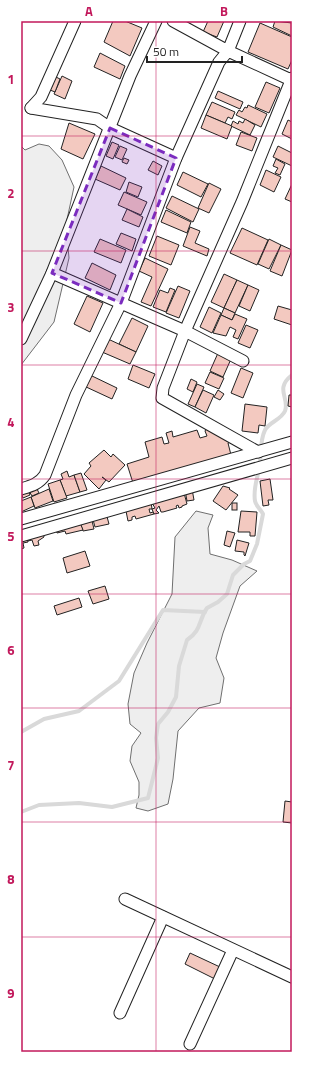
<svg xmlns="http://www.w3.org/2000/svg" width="313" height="1073" font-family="'Titillium Web',sans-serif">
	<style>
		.green { fill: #eee; stroke: #6f6f6f }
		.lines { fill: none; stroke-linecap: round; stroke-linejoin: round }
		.stream { stroke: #d9d9d9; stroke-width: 4 }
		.building { fill: #f3c9c0; stroke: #222 }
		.minor-casing { stroke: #222; stroke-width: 13 }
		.minor { stroke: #fff; stroke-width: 11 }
		.marked { fill: #7b2cbf; fill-opacity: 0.2; stroke: #7b2cbf; stroke-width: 3; stroke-dasharray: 8 5; stroke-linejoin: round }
		.grid { fill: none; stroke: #c2185b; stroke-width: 1; stroke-opacity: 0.55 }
		.neatline { fill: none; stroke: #c2185b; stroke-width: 1.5 }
		.grid-label { font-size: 13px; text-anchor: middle; font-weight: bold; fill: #c2185b }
	</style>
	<rect width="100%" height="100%" fill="#fff"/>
	<g class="green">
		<path d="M39,144L49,146L62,160L74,187L66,224L69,258L54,322L21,365V146L25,150Z"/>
		<path d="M196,511L213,515L208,528L210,554L232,560L257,571L240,586L223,633L216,658L224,678L220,703L199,708L178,731L173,779L168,804L148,811L136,808L139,795V782L130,761L132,746L141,733L130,724L128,704L134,673L147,643L172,594L175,537Z"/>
	</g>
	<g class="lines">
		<g class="stream">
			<path d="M21,732L44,719L79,711L119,681L163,610L205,612"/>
			<path d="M21,812L39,805L79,803L112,807L148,798L158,758L156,738L158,724L168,712L176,697L179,666L187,640C202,630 198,621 207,608L218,602L227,594L233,575L244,564L250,561L257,544L263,514C261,510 256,506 255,501C253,489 257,480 259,469C262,456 259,442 265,430C269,422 281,420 285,411C290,398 274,389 292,375"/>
		</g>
	</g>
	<g class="building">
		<path d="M113,21H125L142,28L130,56L104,42Z"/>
		<path d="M208,21H224L217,37L203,32Z"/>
		<path d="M275,21L292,23V36L273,27Z"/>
		<path d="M260,23L292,37V60L288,69L248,52Z"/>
		<path d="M100,53L125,66L120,79L94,67Z"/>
		<path d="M62,76L72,81L65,99L54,94Z"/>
		<path d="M56,77L60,79L55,92L50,90Z"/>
		<path d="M266,82L280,88L269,113L255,107Z"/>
		<path d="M218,91L243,102L240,109L215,98Z"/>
		<path d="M212,102L235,112L232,119L228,117L225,123L206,115Z"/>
		<path d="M248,105L267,114L261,127L236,115L239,110L242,112L245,107L247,108Z"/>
		<path d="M206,115L232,126L227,139L201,128Z"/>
		<path d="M245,119L255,125L250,135L231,126L233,121L238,124L239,121L243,123Z"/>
		<path d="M288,120L292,122V139L282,134Z"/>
		<path d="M69,123L95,134L83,159L61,149Z"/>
		<path d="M241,132L257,138L252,151L236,145Z"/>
		<path d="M112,142L119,145L113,159L106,156Z"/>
		<path d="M120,146L127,149L122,160L115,157Z"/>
		<path d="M278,146L292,153V166L273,157Z"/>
		<path d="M124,158L129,160L127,164L122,162Z"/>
		<path d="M276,159L285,164L280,175L275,173L278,168L273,166Z"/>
		<path d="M153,161L162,166L158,175L148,170Z"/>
		<path d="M101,166L126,178L120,190L95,179Z"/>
		<path d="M266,170L281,177L274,192L260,185Z"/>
		<path d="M183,172L208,184L201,197L177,185Z"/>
		<path d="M129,182L142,187L138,197L126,192Z"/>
		<path d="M209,183L221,189L209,213L198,208Z"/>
		<path d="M292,184V202L285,199Z"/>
		<path d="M124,192L147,202L141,215L118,205Z"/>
		<path d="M172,196L199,209L193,222L166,208Z"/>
		<path d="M127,209L143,217L139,227L122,220Z"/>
		<path d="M166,210L191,222L187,233L161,222Z"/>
		<path d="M190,227L200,231L195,243L209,249L207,256L183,246Z"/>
		<path d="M242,228L268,240L257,265L230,253Z"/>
		<path d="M121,233L136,239L132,251L116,244Z"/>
		<path d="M157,236L179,245L171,265L149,256Z"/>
		<path d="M100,239L126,250L121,263L94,252Z"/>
		<path d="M269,239L281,245L269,269L258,264Z"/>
		<path d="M281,245L292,250L282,276L270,271Z"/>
		<path d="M145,258L168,269L151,306L141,302L152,277L139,271Z"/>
		<path d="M92,263L116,275L110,290L85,278Z"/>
		<path d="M224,274L237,280L224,308L211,302Z"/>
		<path d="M237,280L248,285L235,313L224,308Z"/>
		<path d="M248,285L259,290L250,311L239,306Z"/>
		<path d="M178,286L190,291L179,318L166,313Z"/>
		<path d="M170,288L175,290L166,312L153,307L160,290L168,293Z"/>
		<path d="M87,296L103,303L90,332L74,324Z"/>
		<path d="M278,306L292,310V325L274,319Z"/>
		<path d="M209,307L221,313L212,333L200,327Z"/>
		<path d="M224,308L235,313L232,320L221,315Z"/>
		<path d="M235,314L247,319L238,339L233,337L236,330L230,327L226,336L213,333L221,315L232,320Z"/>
		<path d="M132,318L148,326L136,352L119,344Z"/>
		<path d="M246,325L258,330L250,348L238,343Z"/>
		<path d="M108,339L136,352L130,364L102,352Z"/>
		<path d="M218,353L231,359L223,377L210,371Z"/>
		<path d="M133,365L155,374L149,388L128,379Z"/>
		<path d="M241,368L253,373L243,398L231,393Z"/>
		<path d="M210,372L224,378L219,389L205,383Z"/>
		<path d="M90,375L117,388L112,399L84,386Z"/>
		<path d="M191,379L197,382L193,392L187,389Z"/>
		<path d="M197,384L204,387L195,407L188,404Z"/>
		<path d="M203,390L214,395L206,413L195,407Z"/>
		<path d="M218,390L224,394L220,400L214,397Z"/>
		<path d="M289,395H292V407L288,406Z"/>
		<path d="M245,404L267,407L265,426L259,425L258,433L242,431Z"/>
		<path d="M208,426L234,441L228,443L231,455L133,483L127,464L149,457L145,442L162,437L164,444L169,443L166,433L172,431L173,437L197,430L200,438L207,436L205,431Z"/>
		<path d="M104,450L111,457L113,454L125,465L109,482L102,477L106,480L99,489L84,474L91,466L89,463Z"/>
		<path d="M67,471L69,477L74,475L80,492L66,496L60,480L63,479L61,474Z"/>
		<path d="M81,473L87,490L80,492L74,475Z"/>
		<path d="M270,479L273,500H268L269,505L263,506L260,481Z"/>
		<path d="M60,480L67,498L54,502L48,484Z"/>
		<path d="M223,486L230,488L229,489L238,495L226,510L213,501Z"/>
		<path d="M36,487L39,493L32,496L29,491Z"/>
		<path d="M27,488L30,495L23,498L21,493Z"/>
		<path d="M49,489L53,501L35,508L31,497Z"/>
		<path d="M192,489L194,500L187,501L185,490Z"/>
		<path d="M184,493L187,504L182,506V507L179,508L178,505L176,506L177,508L163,512H161L159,506L156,510L159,513L154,514L152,509L155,508L152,503Z"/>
		<path d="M31,497L34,506L21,512V501Z"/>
		<path d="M151,502L152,509H149L150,513L153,512L154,514L136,519L135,516L132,517V520L128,521L126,511Z"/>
		<rect x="232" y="503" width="5" height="7"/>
		<path d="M241,511L257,512L255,536H250V532H238Z"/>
		<path d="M106,513L109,524L95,527L92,516Z"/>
		<path d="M91,517L94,529L83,531L79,520Z"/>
		<path d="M79,520L83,530L66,534L65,531L57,533L55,528Z"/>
		<path d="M227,531L235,533L230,547L224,545Z"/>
		<path d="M43,532L44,537L38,541L39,545L34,546L32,540L28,541L26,535Z"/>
		<path d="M26,535L28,542L23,543L24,548L21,549V537Z"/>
		<path d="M237,540L249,543L245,556L244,555V552L235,551Z"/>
		<path d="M85,551L90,566L67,573L63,558Z"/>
		<path d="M105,586L109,599L93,604L88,591Z"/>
		<path d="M79,598L82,607L57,615L54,606Z"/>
		<path d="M285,801L292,802V823L283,822Z"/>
		<path d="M190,953L220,967L215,979L185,964Z"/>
	</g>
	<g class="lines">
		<g class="minor-casing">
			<g id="minor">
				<path d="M173,21L228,51L240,21"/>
				<path d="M31,108L97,119L110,128L176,158"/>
				<path d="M31,108L41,97L75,21"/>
				<path d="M52,273L185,331L243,361"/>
				<path d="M21,339L52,273L130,76L156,21"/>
				<path d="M258,452L162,398L163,388L185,331L242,202L292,78"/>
				<path d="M21,489C31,486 39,484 45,475L76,395L121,303L176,158L219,62L228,51L291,80"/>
				<path d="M21,519L292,442"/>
				<path d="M21,536L292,458"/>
				<path d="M125,899L292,977"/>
				<path d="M120,1013L163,917"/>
				<path d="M190,1044L233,950"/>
			</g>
		</g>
		<use href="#minor" class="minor"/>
	</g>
	<path class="marked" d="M110,128L176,158L121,303L52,273Z"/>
	<path class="grid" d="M156,21V1052M21,136H292M21,251H292M21,365H292M21,479H292M21,594H292M21,708H292M21,822H292M21,937H292"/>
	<rect width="313" height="1073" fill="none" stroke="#ffffff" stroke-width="44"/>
	<path d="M147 56v6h95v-6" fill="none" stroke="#222222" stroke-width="2"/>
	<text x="153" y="56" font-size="12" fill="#222222" stroke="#ffffff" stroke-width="3" paint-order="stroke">50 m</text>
	<rect x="22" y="22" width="269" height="1029" class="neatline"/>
	<g class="grid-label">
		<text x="89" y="16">A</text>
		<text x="224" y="16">B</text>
		<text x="11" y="84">1</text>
		<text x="11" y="198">2</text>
		<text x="11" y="312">3</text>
		<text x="11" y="427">4</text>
		<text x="11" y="541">5</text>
		<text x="11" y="655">6</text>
		<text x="11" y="770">7</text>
		<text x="11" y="884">8</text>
		<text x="11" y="998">9</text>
	</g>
</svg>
